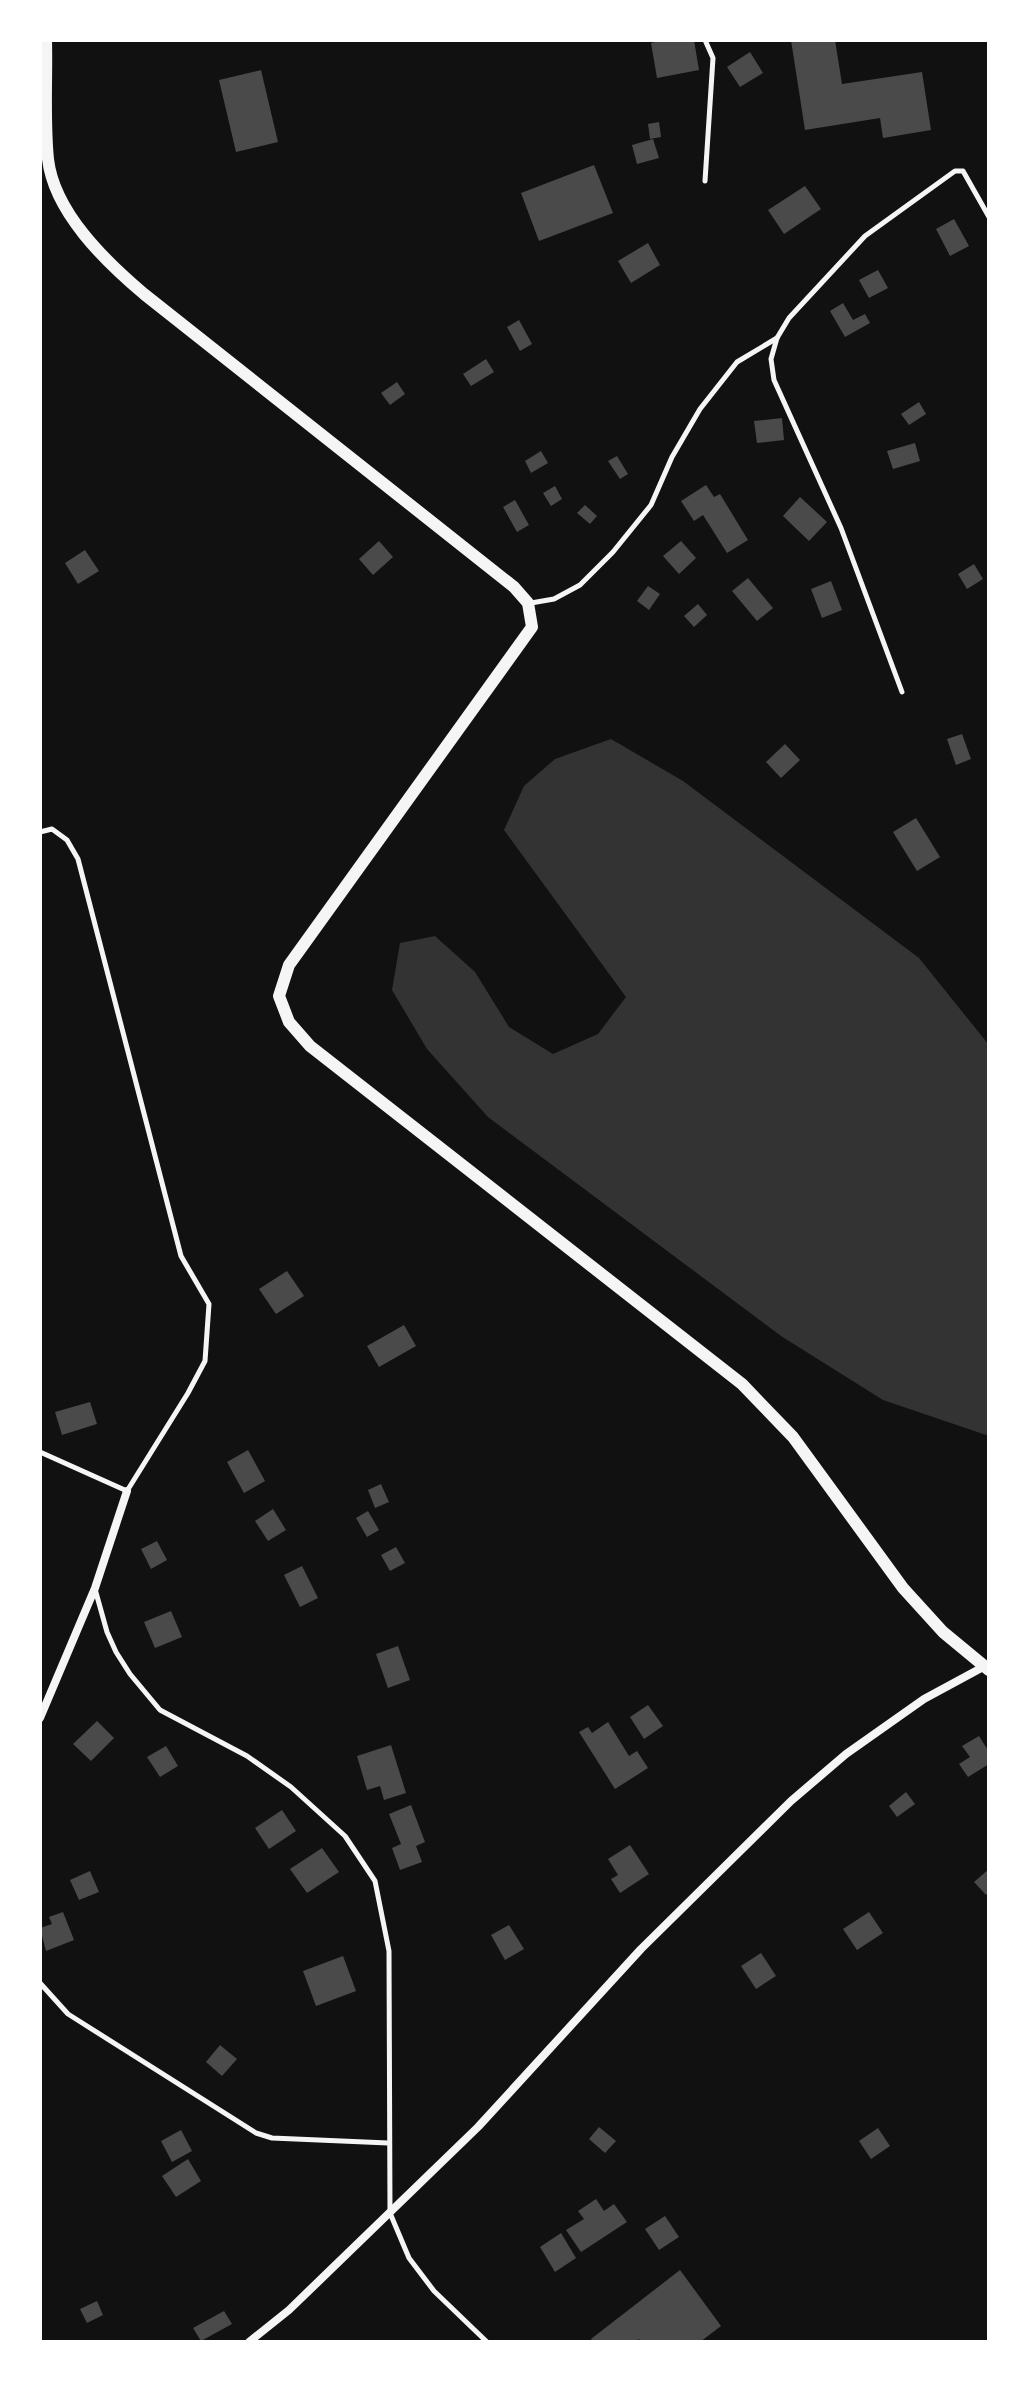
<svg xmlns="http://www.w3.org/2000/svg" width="1029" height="2382" font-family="Karla,sans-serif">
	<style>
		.water { fill: #333 }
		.building { fill: #4a4a4a }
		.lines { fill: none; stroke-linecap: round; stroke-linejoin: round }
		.service { stroke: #f5f5f5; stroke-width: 5 }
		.minor { stroke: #f5f5f5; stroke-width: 8 }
		.tertiary { stroke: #f5f5f5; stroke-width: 12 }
	</style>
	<rect width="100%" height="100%" fill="#111"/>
	<path class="water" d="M611,739L683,781L919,958L989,1045V1436L883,1400L781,1336L488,1117L427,1049L392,990L400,943L435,936L475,972L509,1027L553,1054L598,1034L626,997L504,830L524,786L555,759Z"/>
	<g class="building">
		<path d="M664,40H694L699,70L657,78L651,43Z"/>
		<path d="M791,40H835L842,84L922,72L931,130L883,138L880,118L805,130Z"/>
		<path d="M750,52L763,73L740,87L727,67Z"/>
		<path d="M261,70L278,142L236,152L219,80Z"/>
		<path d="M659,122L661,137L650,139L648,124Z"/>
		<path d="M653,139L659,158L637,164L632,145Z"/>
		<path d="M594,165L613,213L539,241L521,193Z"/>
		<path d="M805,186L821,209L784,234L768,210Z"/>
		<path d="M954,219L969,246L950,256L936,229Z"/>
		<path d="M648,243L660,265L631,283L618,261Z"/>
		<path d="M878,270L888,288L869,298L859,280Z"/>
		<path d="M843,303L853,320L865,314L870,323L845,337L830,311Z"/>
		<path d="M519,320L532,344L520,351L507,327Z"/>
		<path d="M486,359L494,372L471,386L463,374Z"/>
		<path d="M397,382L405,394L390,405L381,393Z"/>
		<path d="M919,402L926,414L909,425L901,414Z"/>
		<path d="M782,418L784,440L757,443L754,421Z"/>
		<path d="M915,443L920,461L893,469L887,451Z"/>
		<path d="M541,451L548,463L531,473L525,461Z"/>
		<path d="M617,456L628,474L620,479L608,461Z"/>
		<path d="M706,485L714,497L720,494L748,540L727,553L703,515L694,521L681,501Z"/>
		<path d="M555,486L562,499L551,506L543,493Z"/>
		<path d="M800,497L827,522L809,541L783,516Z"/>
		<path d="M515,500L529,525L517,532L503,507Z"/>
		<path d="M585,505L597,516L590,524L577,513Z"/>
		<path d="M379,541L393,557L373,575L359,559Z"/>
		<path d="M681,541L696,558L679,574L663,556Z"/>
		<path d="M85,550L99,571L78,584L65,563Z"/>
		<path d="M974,564L983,579L967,589L958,574Z"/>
		<path d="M748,578L773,608L757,621L732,591Z"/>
		<path d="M831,581L842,610L822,618L811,589Z"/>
		<path d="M648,586L660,594L649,610L637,601Z"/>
		<path d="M698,604L707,615L694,627L684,616Z"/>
		<path d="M962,734L971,759L956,765L947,739Z"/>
		<path d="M785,744L800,760L781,778L766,762Z"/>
		<path d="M916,818L940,857L917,871L893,832Z"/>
		<path d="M287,1271L304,1296L276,1314L259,1289Z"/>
		<path d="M404,1325L416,1346L379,1367L367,1346Z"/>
		<path d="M90,1402L97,1424L62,1435L55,1412Z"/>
		<path d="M248,1450L265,1481L244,1493L227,1462Z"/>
		<path d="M381,1484L389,1502L375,1508L368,1490Z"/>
		<path d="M273,1509L286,1530L268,1541L255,1521Z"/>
		<path d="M368,1511L379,1530L367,1537L356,1518Z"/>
		<path d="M157,1541L167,1560L151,1569L141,1549Z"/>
		<path d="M396,1547L405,1563L390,1571L381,1555Z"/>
		<path d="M302,1566L318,1598L300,1607L284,1575Z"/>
		<path d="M171,1611L182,1637L155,1648L144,1622Z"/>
		<path d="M398,1646L410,1680L388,1688L376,1654Z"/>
		<path d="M648,1705L663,1726L644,1739L630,1717Z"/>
		<path d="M97,1721L114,1738L91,1761L73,1744Z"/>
		<path d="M608,1722L629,1756L637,1751L648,1768L615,1789L579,1732L588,1727L592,1733Z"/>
		<path d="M979,1736L989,1752V1764L968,1777L959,1764L970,1757L962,1746Z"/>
		<path d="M391,1745L406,1793L384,1800L380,1786L367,1790L357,1756Z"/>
		<path d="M166,1746L178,1766L160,1777L147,1757Z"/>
		<path d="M906,1792L915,1804L897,1817L889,1806Z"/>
		<path d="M411,1805L425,1842L416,1846L422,1862L400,1870L392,1848L401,1844L389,1814Z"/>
		<path d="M282,1810L296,1831L269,1849L255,1828Z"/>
		<path d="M630,1845L649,1874L620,1893L611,1879L618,1875L608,1859Z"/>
		<path d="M322,1848L339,1872L307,1893L290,1869Z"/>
		<path d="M989,1869V1892L986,1895L974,1882Z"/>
		<path d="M90,1871L99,1892L79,1900L70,1880Z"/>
		<path d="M63,1912L74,1940L46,1951L40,1928L52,1924L49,1917Z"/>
		<path d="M869,1912L883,1933L857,1950L843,1929Z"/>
		<path d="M509,1925L524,1949L505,1960L491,1935Z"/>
		<path d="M761,1953L776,1976L756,1989L741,1966Z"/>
		<path d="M343,1956L356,1991L316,2006L303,1971Z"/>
		<path d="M220,2045L237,2059L222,2076L206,2062Z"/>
		<path d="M599,2127L616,2141L605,2153L589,2139Z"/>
		<path d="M878,2128L890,2146L871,2159L859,2141Z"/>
		<path d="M181,2130L192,2151L172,2162L161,2141Z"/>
		<path d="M188,2159L201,2181L176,2197L162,2176Z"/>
		<path d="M596,2199L604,2211L614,2204L627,2222L581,2252L566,2230L584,2219L578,2211Z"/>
		<path d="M665,2216L679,2237L659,2250L645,2229Z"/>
		<path d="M561,2233L576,2258L555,2272L540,2247Z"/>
		<path d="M680,2270L721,2326L700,2342H641L639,2339L635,2342H593L591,2339Z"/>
		<path d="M97,2301L103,2315L87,2323L80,2309Z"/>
		<path d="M224,2311L232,2324L201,2341L193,2328Z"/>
	</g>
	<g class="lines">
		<g class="service">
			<path d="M705,181L713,58L705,40"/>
			<path d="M531,603L554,599L580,585L613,552L651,505L672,457L700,409L737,362L777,338"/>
			<path d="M902,692L841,528L774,380L771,359L777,338L789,318L865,236L955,171H963L989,217"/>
			<path d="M40,832L52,829L67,840L78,859L181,1256L209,1304L205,1361L188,1393L127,1491L40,1452"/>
			<path d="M95,1589L107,1632L116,1652L130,1674L160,1710L247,1756L291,1787L345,1836L375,1881L389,1951L390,2213L409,2258L434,2291L487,2342"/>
			<path d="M40,1983L68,2014L256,2133L272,2138L388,2143"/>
		</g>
		<g class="minor">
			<path d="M40,1718L95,1588L127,1491"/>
			<path d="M249,2342L289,2310L478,2127L641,1949L791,1801L846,1754L924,1699L985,1666"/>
		</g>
		<path class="tertiary" d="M46,40C47,79 44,120 48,159C54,212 105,261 144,294L514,587L528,603L532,627L289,965L279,996L289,1022L310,1046L742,1384L793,1437L903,1588L943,1632L989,1670"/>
	</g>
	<rect width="1029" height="2382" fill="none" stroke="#ffffff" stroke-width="84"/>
</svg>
